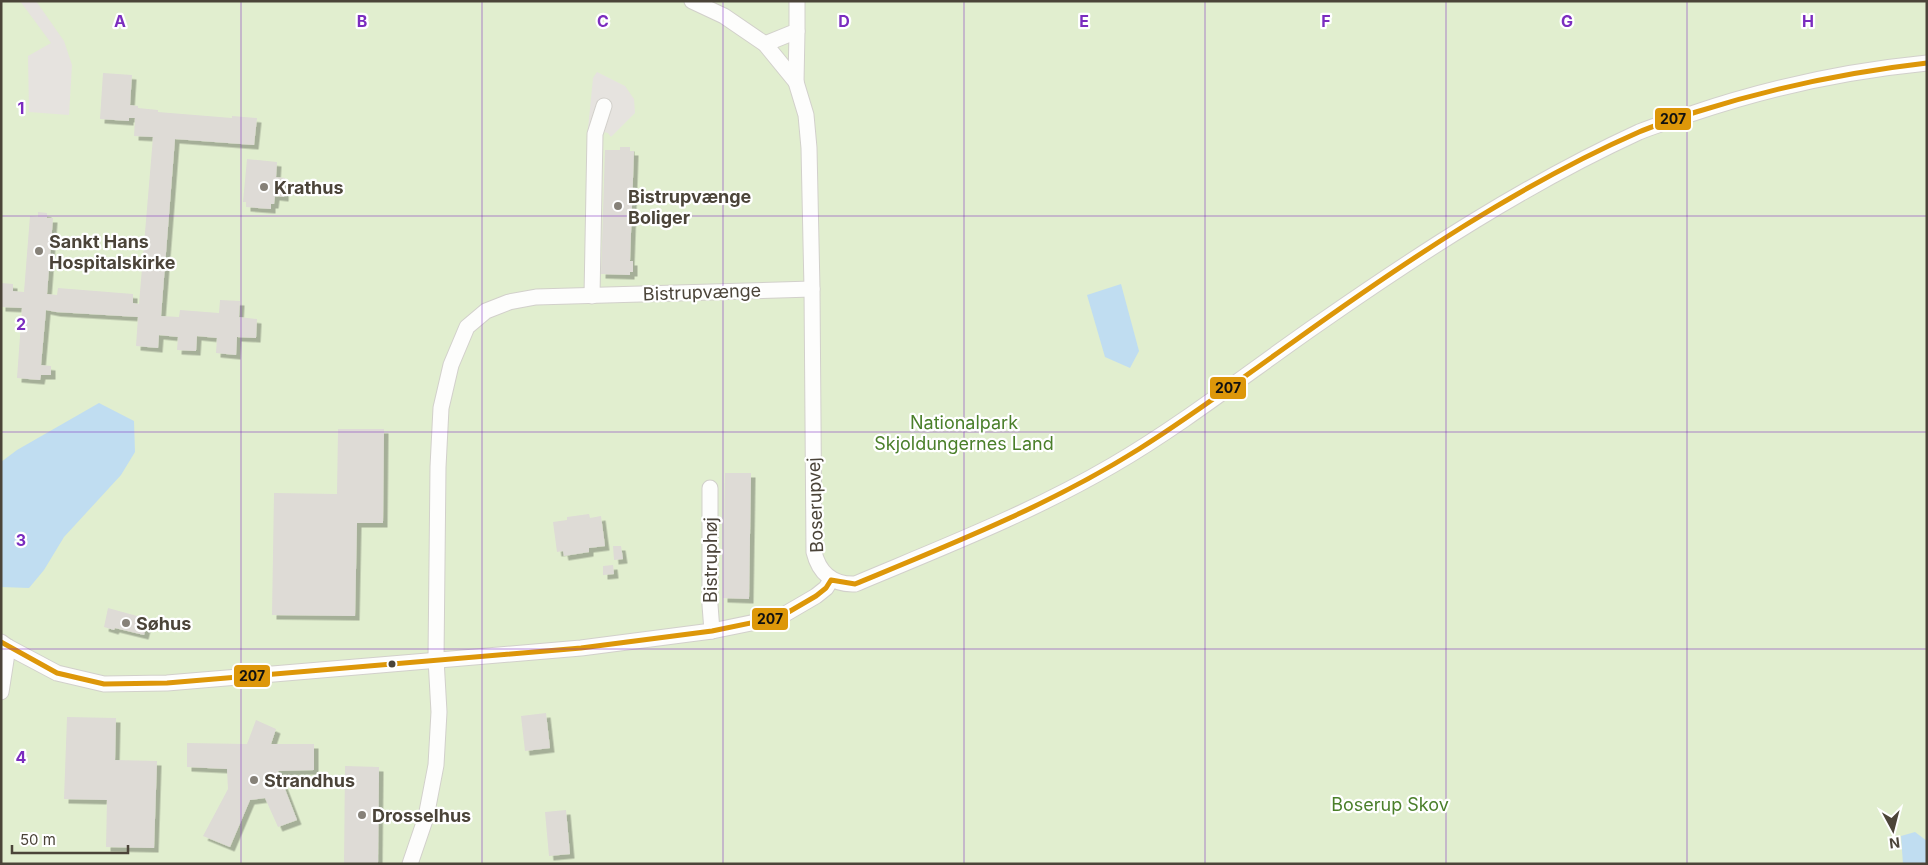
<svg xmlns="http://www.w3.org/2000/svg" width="1928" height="865" font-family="Inter,sans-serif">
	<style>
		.green { fill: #e1eecf }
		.parking { fill: #e6e3df }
		.water { fill: #c0ddf1 }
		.building { fill: #dedbd6; filter: url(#shadow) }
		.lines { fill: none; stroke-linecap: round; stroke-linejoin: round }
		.minor-casing { stroke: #d2d0cb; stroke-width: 17 }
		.minor { stroke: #fdfdfc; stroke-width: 15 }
		.bus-1-casing { stroke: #fff; stroke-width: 9 }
		.bus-1 { stroke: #dd9709; stroke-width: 5 }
		.grid { fill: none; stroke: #7b2cbf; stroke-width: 1; stroke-opacity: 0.55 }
		.poi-dot { fill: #868178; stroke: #fff; stroke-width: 2 }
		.bus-dot { fill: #4b4439; stroke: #fff; stroke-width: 2 }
		.labels { text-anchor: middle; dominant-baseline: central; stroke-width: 4.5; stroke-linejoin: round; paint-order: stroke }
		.poi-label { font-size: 18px; font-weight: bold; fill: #4b4439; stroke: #fff; text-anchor: start }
		.street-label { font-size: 18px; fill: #4b4439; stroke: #fff }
		.park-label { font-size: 18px; fill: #4a7f2a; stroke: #fff }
		.grid-label { font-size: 16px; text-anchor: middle; font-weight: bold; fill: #7b2cbf; stroke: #fff; stroke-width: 4.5; stroke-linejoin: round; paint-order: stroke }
		.line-badge { stroke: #fff; stroke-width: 2 }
		.pale-badge-label { font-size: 14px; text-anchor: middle; font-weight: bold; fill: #111 }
	</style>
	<defs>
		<filter id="shadow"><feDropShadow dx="4.5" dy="4.5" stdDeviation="0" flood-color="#0004"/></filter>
	</defs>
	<rect width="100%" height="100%" fill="#f4f2ee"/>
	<rect class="green" x="1" y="1" width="1926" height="863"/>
	<g class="parking">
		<path d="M20,1H36L64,41L72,65L69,115L29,112L28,56L51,43Z"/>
		<path d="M597,72L625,86L634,99L635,113L611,137L608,133L588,129L593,78Z"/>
	</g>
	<g class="water">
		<path d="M1121,284L1139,351L1130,368L1105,357L1087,295Z"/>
		<path d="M99,403L134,421L135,452L121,475L64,537L44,570L29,588L1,587V462L17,450Z"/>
		<path d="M1915,832L1927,841V864H1903L1901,836Z"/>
	</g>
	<g class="building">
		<path d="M103,73L132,75L130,105L138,106V108L158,110V112L232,118V116L257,118L254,145L175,139L161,316L179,317L180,310L219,313L220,300L240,301L239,317L257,319L256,338L237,337L236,355L216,353L217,338L197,336L196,351L177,350L178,337L159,335L158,348L136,346L138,317L56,312L46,310L41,365L51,366V375H41L40,380L17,378L22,308L1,307V283L13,284V291L24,292L30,216L38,217V212L47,213V218H53L47,294L57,295L58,288L133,294V303L139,304L153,137L134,136L135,118H129V121L100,119Z"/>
		<path d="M620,147H630V151H634L630,261H633V272H630V275L601,274L605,150H620Z"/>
		<path d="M247,159L277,162L276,177L285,178L284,197L275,196L274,204H271V209L246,207V202H243Z"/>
		<path d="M338,429H384L383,523H357L355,616L272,615L274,493L337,494Z"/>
		<path d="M725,473H751L749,599L723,598Z"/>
		<path d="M589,514L590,518L601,516L605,546L589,548V552L564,556L563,551L557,552L553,522L567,520V517Z"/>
		<path d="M613,546H621L623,559L614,560Z"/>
		<path d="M613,565L614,574L603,575V566Z"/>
		<path d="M108,608L148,619L144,635L115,628L114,630L104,627Z"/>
		<path d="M546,713L550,748L525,751L521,716Z"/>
		<path d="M67,717L116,718L115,760L157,761L154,848L106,847L107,800L64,799Z"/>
		<path d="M256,720L276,729L271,744H314V770L278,771L297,820L278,827L265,798L250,800L230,847L203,836L228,789L227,769L187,767V743L247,744Z"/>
		<path d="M345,766L379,767L378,864H344Z"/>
		<path d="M566,810L570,854L549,856L545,812Z"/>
	</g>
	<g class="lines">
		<g class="minor-casing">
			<g id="minor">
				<path d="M692,1L724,16L765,44L796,82L806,115L809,148L812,289L814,552C819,573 833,585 855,584C943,547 1031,513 1113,465C1185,423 1250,371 1318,324C1420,253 1526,184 1639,132C1656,125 1674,120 1691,114C1767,88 1846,71 1927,63"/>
				<path d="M765,44L797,31V1"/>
				<path d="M796,82L797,31"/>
				<path d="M592,296L595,134L604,106"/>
				<path d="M710,488V605L712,631"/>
				<path d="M1,642L8,647L57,673L104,684L167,683L581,648L712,631L780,617L816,596L826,588L831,580"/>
				<path d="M1,692L8,647"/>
				<path d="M410,864L426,817L436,765L439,712L436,659L438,467L441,408L451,365L467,327L486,311L509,302L536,297L812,289"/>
			</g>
		</g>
		<use href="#minor" class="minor"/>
		<g class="bus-1-casing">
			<path id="bus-1" d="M1,642L57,673L104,684L167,683L581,648L712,631L780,617L816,596L826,588L831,580L855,584C952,544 1050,505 1139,449C1192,416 1242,378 1293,342C1400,265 1518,185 1639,132C1658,124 1677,118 1696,112C1772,88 1848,72 1927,63"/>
		</g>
		<use href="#bus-1" class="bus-1"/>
	</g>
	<path class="grid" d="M241,1V864M482,1V864M723,1V864M964,1V864M1205,1V864M1446,1V864M1687,1V864M1,216H1927M1,432H1927M1,649H1927"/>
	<g class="poi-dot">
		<circle cx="264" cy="187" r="5"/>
		<circle cx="618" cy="206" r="5"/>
		<circle cx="39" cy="251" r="5"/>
		<circle cx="126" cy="623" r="5"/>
		<circle cx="254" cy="780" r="5"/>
		<circle cx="362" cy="815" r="5"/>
	</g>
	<circle class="bus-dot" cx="392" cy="664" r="4.5"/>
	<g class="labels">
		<g class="poi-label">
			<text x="274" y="187">Krathus</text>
			<text x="628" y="196">Bistrupvænge<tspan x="628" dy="21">Boliger</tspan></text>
			<text x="49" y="241">Sankt Hans<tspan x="49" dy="21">Hospitalskirke</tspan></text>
			<text x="136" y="623">Søhus</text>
			<text x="264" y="780">Strandhus</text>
			<text x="372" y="815">Drosselhus</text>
		</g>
		<g class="street-label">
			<text transform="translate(702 292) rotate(-2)">Bistrupvænge</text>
			<text transform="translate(815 505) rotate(-92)">Boserupvej</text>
			<text transform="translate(710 560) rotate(-90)">Bistruphøj</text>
		</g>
		<g class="park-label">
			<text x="964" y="422">Nationalpark<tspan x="964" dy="21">Skjoldungernes Land</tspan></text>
			<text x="1390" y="804">Boserup Skov</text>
		</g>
	</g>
	<g class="grid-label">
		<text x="120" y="27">A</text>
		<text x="362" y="27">B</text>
		<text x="603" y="27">C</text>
		<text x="844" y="27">D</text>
		<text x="1084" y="27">E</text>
		<text x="1326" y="27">F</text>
		<text x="1567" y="27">G</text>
		<text x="1808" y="27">H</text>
		<text x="21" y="114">1</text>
		<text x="21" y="330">2</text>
		<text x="21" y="546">3</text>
		<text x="21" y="763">4</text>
	</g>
	<g class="line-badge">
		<rect x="1654" y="107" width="38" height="24" rx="5" fill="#dd9709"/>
		<rect x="1209" y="376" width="38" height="24" rx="5" fill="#dd9709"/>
		<rect x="751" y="607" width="38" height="24" rx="5" fill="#dd9709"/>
		<rect x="233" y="664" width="38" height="24" rx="5" fill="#dd9709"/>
	</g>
	<g class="pale-badge-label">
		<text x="1673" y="124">207</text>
		<text x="1228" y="393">207</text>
		<text x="770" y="624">207</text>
		<text x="252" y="681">207</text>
	</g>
	<rect width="1928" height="865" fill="none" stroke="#4b4439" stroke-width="5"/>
	<g transform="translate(1893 830) rotate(173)" stroke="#ffffff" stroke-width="4" paint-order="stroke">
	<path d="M0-4L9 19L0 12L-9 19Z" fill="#4b4439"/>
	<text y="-8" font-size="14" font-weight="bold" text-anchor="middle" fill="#4b4439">N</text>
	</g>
	<path d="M12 845v8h116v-8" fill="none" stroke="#4b4439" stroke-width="2.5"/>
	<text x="20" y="845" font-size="15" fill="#4b4439" stroke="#ffffff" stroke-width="4" paint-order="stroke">50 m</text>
</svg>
